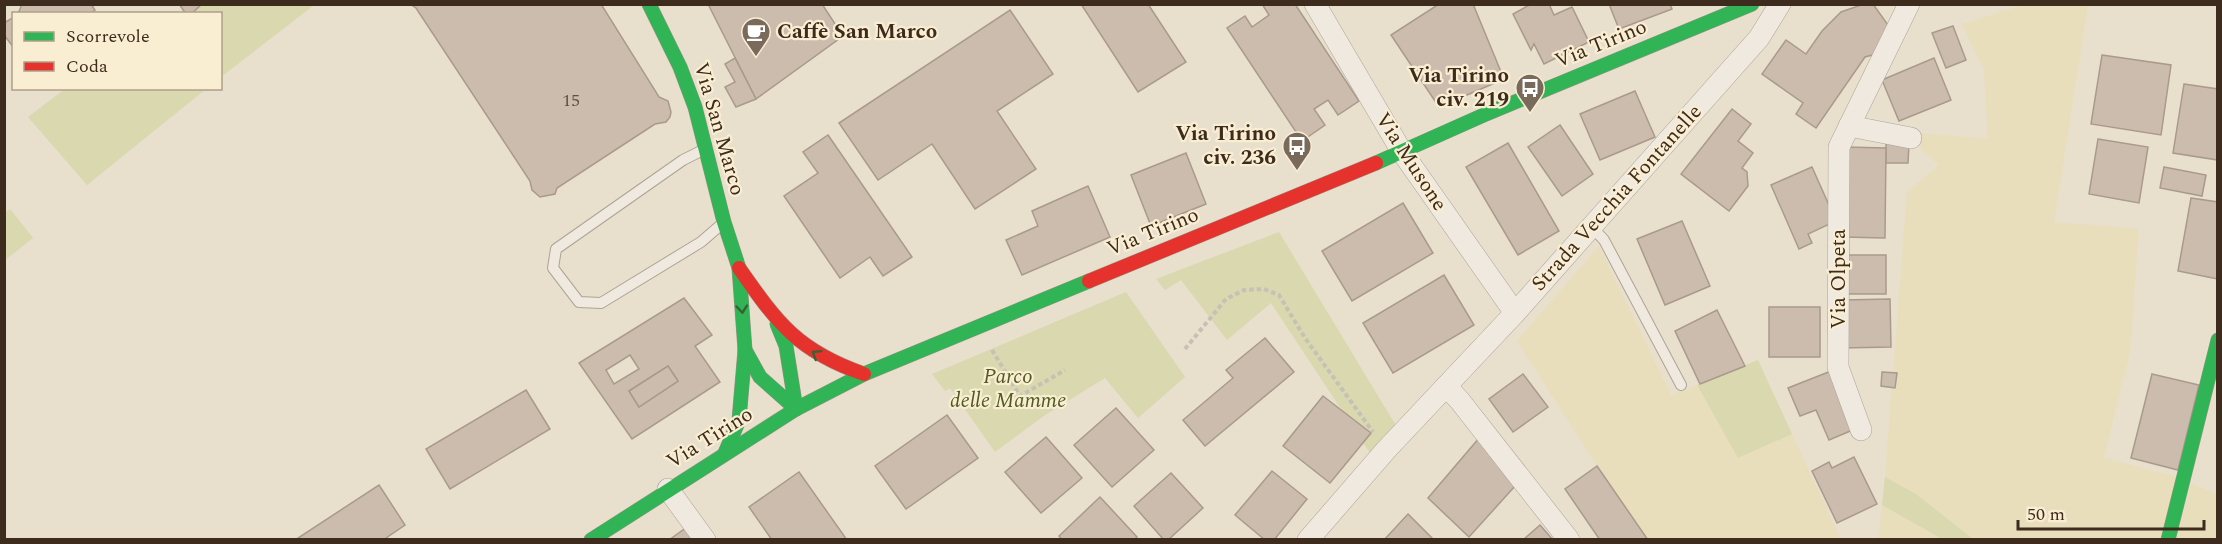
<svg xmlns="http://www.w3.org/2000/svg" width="2222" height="544" font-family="Spectral,serif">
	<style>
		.farmland { fill: #e9debc }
		.green { fill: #d9d8ae }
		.building { fill: #ccbcae; stroke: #a99a8c; stroke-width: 1.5; fill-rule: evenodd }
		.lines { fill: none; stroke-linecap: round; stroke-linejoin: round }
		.lane-casing { stroke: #ada496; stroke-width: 12 }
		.street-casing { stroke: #ada496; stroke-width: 22 }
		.fast-casing { stroke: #9d9386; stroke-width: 15 }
		.jam-casing { stroke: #9d9386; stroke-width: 15 }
		.path { stroke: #c7c0b6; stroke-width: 4; stroke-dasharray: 4.5 3; stroke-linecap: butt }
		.lane { stroke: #efe9df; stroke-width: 10 }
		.street { stroke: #efe9df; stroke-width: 21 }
		.fast { stroke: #30b455; stroke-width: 14 }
		.jam { stroke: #e5322d; stroke-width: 14 }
		.oneway { stroke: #386233 }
		.labels { text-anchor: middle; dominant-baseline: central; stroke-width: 4.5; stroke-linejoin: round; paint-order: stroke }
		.number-label { font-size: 18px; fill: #614f41 }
		.poi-label { font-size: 21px; font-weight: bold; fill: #3d2b1d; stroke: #f9edd2; text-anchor: end }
		.street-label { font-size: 21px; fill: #3d2b1d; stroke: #f9edd2 }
		.park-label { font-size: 21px; font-style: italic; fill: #4f5c21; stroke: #f9edd2 }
	</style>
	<rect width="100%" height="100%" fill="#e8dfcd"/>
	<g class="farmland">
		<path d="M2022,5H2088L2054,222L2139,229L2130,353L2104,458L2178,477L2161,539H1973L1916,494L1885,477L1907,192L1939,165L1921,150L1920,133L1988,139L1984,71L1962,24Z"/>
		<path d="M1599,246L1671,395L1697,385L1738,458L1792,434L1841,539H1648L1597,466L1517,341Z"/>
		<path d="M2191,483L2217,494V539L2176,540Z"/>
		<path d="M1882,505L1942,539H1875L1879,537Z"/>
	</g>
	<g class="green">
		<path d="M202,5H314L221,77L220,14H191Z"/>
		<path d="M65,89V88L206,89L87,185L28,117Z"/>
		<path d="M10,209L33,238L5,260V213Z"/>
		<path d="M1279,232L1395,424L1370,453L1271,303L1227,340L1181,280L1165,290L1156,279Z"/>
		<path d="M1126,292L1185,377L1138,418L1105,378L1045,415L995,452L950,388L945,391L932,374Z"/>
		<path d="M1758,360L1792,434L1738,458L1697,385Z"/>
		<path d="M1885,477L1916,494L1973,539H1942L1882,505Z"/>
	</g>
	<g class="building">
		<path d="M22,4H91L95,10L90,14H18Z"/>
		<path d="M179,4H202L191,14H186Z"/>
		<path d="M410,4H601L659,97L668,101L671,112L670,117L666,122L655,124L557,188L555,194L540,197L532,190L530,181L416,8Z"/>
		<path d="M708,4H822L843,36L756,99Z"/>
		<path d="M1081,4H1148L1186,62L1138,92Z"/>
		<path d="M1262,4H1295L1359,101L1338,115L1328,100L1314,109L1325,125L1302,141L1227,28L1245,16L1252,27L1269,15Z"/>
		<path d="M1439,4H1473L1504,79L1439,107L1391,35Z"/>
		<path d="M1531,4H1549L1554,15L1572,7L1589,42L1544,64L1534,44L1531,50L1513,14Z"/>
		<path d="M1609,4H1670L1672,9L1619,29Z"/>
		<path d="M1864,4H1873L1888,25L1876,54L1865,57L1816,128L1796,114L1803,103L1762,74L1786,40L1806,54L1822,31L1841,12Z"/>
		<path d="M1010,10L1053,74L997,111L1036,169L975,209L932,144L878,180L839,123Z"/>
		<path d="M14,17V48L4,35V23Z"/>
		<path d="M1953,26L1966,60L1946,68L1932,33Z"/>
		<path d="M2102,55L2171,65L2161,135L2091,124Z"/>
		<path d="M735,58L756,99L736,107L725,87L735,82L725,64Z"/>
		<path d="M1934,58L1951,100L1899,121L1882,80Z"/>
		<path d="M2184,84L2218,89V160L2173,153Z"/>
		<path d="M1635,91L1655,137L1600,160L1580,114Z"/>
		<path d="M1732,109L1751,124L1738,141L1753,153L1742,168L1747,172L1748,186L1729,211L1681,174Z"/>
		<path d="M1560,125L1593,174L1562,196L1528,147Z"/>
		<path d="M828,135L912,257L883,276L870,257L840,278L784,196L818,173L803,152Z"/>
		<path d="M2098,139L2148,147L2139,203L2089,194Z"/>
		<path d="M1886,142L1909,144L1908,163H1886Z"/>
		<path d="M1508,143L1559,231L1518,255L1466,167Z"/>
		<path d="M1844,147L1886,148L1885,238L1843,237Z"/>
		<path d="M1186,153L1206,204L1151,226L1131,175Z"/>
		<path d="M1812,167L1836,221L1808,234L1812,243L1799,249L1771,185Z"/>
		<path d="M2164,167L2206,175L2202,196L2160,188Z"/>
		<path d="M1088,186L1110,237L1022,275L1006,240L1038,226L1032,211Z"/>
		<path d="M2191,198L2218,202V279L2178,271Z"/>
		<path d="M1403,203L1433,253L1352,301L1322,251Z"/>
		<path d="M1682,221L1710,286L1665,305L1637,239Z"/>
		<rect x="1842" y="255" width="44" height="39"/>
		<path d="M1444,275L1474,325L1393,373L1363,323Z"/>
		<path d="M684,298L712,335L695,346L720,382L632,439L579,363ZM630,355L639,369L614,384L606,370ZM668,366L678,381L639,407L629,391Z"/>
		<path d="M1890,299L1891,347L1842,348V300Z"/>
		<rect x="1769" y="307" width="51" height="50"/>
		<path d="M1717,310L1745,366L1700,384L1675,331Z"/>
		<path d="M1265,338L1294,372L1205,446L1183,420L1233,378L1226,370Z"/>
		<path d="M668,366L678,381L639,407L629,391Z"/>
		<path d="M1831,371L1855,429L1829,440L1816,410L1800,416L1788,388Z"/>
		<path d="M1882,372L1897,373L1895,388L1881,386Z"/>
		<path d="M1523,374L1548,407L1513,432L1489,399Z"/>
		<path d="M2152,374L2199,385L2178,470L2131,458Z"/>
		<path d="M526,390L550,429L450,489L426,449Z"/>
		<path d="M1323,396L1371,433L1330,483L1283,446Z"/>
		<path d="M1116,408L1154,450L1112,487L1074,445Z"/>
		<path d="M947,415L978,458L906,509L875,466Z"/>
		<path d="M1046,437L1082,478L1041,513L1005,472Z"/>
		<path d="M1480,437L1516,485L1469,537L1428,498Z"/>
		<path d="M1854,457L1877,504L1837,523L1812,471L1829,462L1832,468Z"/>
		<path d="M1597,466L1648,540H1600L1565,489Z"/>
		<path d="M1272,471L1307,499L1274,540H1265L1235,515Z"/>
		<path d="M799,472L847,540H772L749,507Z"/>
		<path d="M1171,473L1203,508L1168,540H1164L1134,506Z"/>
		<path d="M379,485L405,525L383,540H295Z"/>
		<path d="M1100,497L1137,537L1134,540H1062L1059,536Z"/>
		<path d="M1408,514L1434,540H1384Z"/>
		<path d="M1540,525L1553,540H1523Z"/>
		<path d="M687,527L696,540H669Z"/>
	</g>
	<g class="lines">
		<g class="lane-casing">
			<g id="lane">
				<path d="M705,149L683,160L556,249L553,268L579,302L601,303L701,242L723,223"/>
				<path d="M1592,227L1604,240L1681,385"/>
			</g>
		</g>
		<g class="street-casing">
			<g id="street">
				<path d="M1315,4L1402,152L1515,313"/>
				<path d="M1849,126L1911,138"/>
				<path d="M1446,386L1460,401L1569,540"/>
				<path d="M1861,430L1838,367L1839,147L1909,4"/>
				<path d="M668,489L705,540"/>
				<path d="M1308,540L1386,450L1515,313L1664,145L1759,38L1780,4"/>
			</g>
		</g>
		<g class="fast-casing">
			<g id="fast">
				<path d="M649,4L680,67L695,107L724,222L739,268L745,350L739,420L725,453"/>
				<path d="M1376,163L1486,114L1752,4"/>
				<path d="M777,324L786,346L796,409"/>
				<path d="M745,350L760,377L796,409"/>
				<path d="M591,540L796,409L864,374L1089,281"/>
				<path d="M2168,540L2218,340"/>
			</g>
		</g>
		<g class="jam-casing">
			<g id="jam">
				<path d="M739,268C778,324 798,351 864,374"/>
				<path d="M1089,281L1376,163"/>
			</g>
		</g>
		<g class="path">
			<path d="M1185,349L1226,299L1244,290L1264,289L1279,295L1305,338L1373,432"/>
			<path d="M992,350L1020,396L1065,370"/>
		</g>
		<use href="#lane" class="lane"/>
		<use href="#street" class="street"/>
		<use href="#fast" class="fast"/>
		<use href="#jam" class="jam"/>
	</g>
	<defs><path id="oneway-chevron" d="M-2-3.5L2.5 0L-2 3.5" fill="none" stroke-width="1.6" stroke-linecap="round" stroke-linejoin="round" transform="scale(1.5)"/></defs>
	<g class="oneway">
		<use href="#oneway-chevron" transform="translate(742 309) rotate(85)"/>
		<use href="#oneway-chevron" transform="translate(816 354) rotate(-148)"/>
	</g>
	<defs>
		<g id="cafe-pin" transform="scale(1.5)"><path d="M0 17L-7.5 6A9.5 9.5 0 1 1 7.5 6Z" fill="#796a5b" stroke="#f9edd2"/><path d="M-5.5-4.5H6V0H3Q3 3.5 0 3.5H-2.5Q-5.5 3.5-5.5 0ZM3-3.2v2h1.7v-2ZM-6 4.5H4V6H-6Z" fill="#fff"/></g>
		<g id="bus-pin" transform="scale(1.5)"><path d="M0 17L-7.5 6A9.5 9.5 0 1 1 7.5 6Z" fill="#796a5b" stroke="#f9edd2"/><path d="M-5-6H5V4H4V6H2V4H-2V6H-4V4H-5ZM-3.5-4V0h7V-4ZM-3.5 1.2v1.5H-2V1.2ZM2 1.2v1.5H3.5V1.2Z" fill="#fff"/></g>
	</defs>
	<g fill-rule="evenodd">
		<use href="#cafe-pin" x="756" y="32"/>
		<use href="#bus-pin" x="1530" y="88"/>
		<use href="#bus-pin" x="1297" y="146"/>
	</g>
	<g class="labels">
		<g class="number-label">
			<text x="571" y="100">15</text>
		</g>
		<g class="poi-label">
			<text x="777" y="32" text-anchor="start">Caffè San Marco</text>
			<text x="1509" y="76">Via Tirino<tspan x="1509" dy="24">civ. 219</tspan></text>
			<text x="1276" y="134">Via Tirino<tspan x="1276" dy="24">civ. 236</tspan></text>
		</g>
		<g class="street-label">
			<text transform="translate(1601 44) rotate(-22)">Via Tirino</text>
			<text transform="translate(719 129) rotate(74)">Via San Marco</text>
			<text transform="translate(1411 162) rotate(57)">Via Musone</text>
			<text transform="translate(1617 198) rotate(-48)">Strada Vecchia Fontanelle</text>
			<text transform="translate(1153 232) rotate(-22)">Via Tirino</text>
			<text transform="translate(1839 279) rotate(-90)">Via Olpeta</text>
			<text transform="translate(710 438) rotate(-32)">Via Tirino</text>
		</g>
		<g class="park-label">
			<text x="1008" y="377">Parco<tspan x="1008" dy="24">delle Mamme</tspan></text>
		</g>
	</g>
	<rect width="2222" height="544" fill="none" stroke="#3d2b1d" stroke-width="12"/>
	<rect x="12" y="12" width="210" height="78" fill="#f9edd2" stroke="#ae9f8a" stroke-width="1.5"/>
	<rect x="24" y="32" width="30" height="9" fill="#30b455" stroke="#ae9f8a" stroke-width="1.5"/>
	<text x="66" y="42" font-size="18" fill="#3d2b1d">Scorrevole</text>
	<rect x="24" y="62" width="30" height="9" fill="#e5322d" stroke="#ae9f8a" stroke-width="1.5"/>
	<text x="66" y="72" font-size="18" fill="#3d2b1d">Coda</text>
	<path d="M2018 520v9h186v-9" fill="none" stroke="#3d2b1d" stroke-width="3"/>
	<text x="2027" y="520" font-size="18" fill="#3d2b1d" stroke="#f9edd2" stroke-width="4.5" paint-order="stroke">50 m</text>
</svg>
